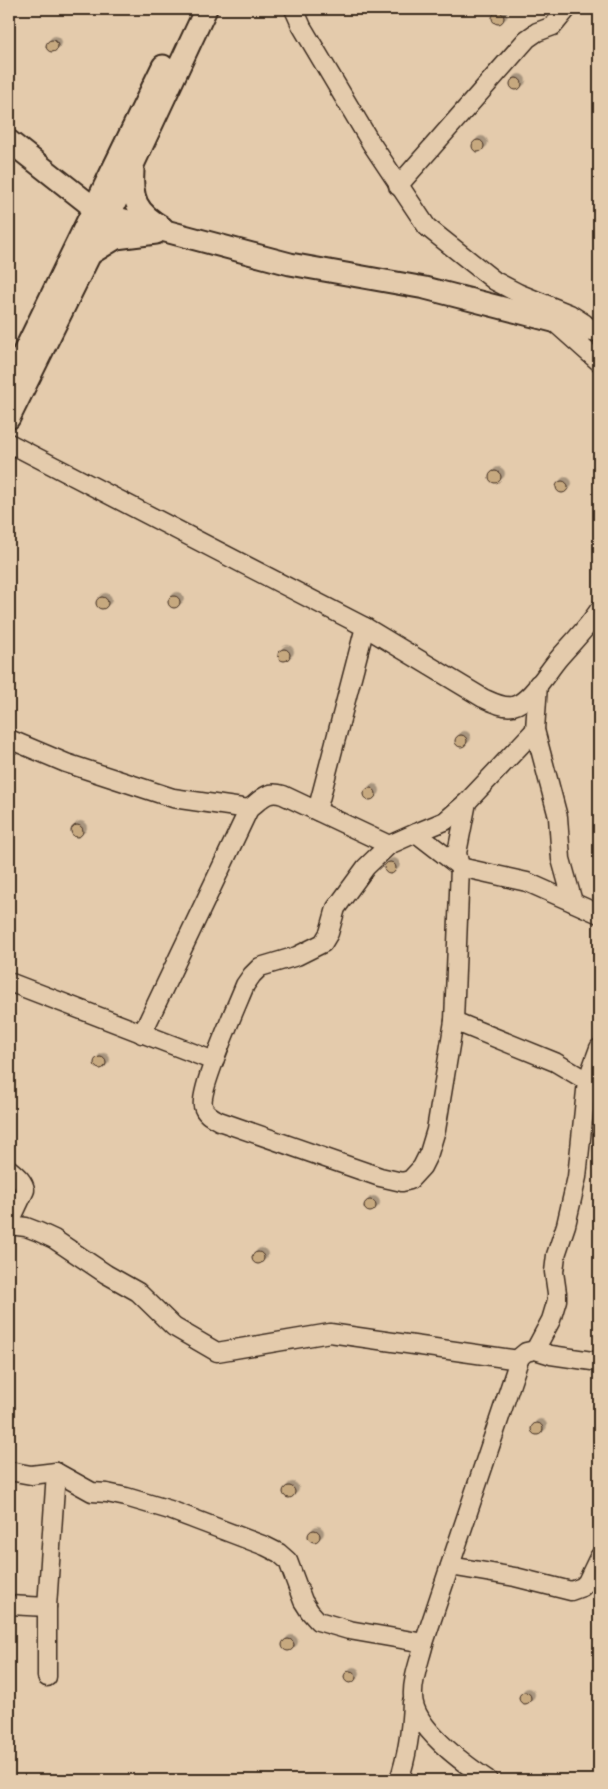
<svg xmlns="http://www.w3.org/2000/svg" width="608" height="1789" font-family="Dekko,sans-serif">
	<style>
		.building { fill: #c7a97f; stroke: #3b2a1e; filter: url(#shadow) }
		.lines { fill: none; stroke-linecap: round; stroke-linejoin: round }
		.minor-casing { stroke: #3b2a1e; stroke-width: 21 }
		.tertiary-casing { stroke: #3b2a1e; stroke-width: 25 }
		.minor { stroke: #e4cbac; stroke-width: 18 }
		.tertiary { stroke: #e4cbac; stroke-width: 21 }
	</style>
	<defs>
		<filter id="shadow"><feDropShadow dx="3.5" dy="-3.5" stdDeviation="0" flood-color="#0004"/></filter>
	</defs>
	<rect width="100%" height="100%" fill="#e4cbac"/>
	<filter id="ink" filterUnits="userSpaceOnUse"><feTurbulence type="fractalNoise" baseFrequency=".02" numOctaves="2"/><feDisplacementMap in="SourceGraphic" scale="10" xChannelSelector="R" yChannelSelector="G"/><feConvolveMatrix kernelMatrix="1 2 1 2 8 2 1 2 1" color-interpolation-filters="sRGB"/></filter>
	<g filter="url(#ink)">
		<g class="building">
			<circle cx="498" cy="18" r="6"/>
			<circle cx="52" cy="46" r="6"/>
			<circle cx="516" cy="84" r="6"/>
			<circle cx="478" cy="146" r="6"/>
			<circle cx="495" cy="477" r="6"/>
			<circle cx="562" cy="487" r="6"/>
			<circle cx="174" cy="602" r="6"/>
			<circle cx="102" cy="603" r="6"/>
			<circle cx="284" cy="655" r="6"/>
			<circle cx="461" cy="741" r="6"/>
			<circle cx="370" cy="794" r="6"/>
			<circle cx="77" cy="831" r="6"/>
			<circle cx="390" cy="868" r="6"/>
			<circle cx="100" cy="1063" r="6"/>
			<circle cx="370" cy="1206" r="6"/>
			<circle cx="258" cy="1258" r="6"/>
			<circle cx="537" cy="1429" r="6"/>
			<circle cx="289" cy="1492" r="6"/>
			<circle cx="314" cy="1536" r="6"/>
			<circle cx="288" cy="1645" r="6"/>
			<circle cx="350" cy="1677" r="6"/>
			<circle cx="525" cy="1698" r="6"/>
		</g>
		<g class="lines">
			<g class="minor-casing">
				<g id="minor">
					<path d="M294,9L302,27L371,143L427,227L495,281L518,293L570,314L584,323L587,326"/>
					<path d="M398,186L527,39L537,32L553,26L567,9"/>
					<path d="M553,321L599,362"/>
					<path d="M9,443L365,627L483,698C492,702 503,708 513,706C530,702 547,672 559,658C573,642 587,628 599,610"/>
					<path d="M538,684L535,730L558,817L561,859L573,902"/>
					<path d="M9,739L66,763L173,798L249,809"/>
					<path d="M317,811L365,627"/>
					<path d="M416,833L445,821L467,802L535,730"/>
					<path d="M389,845L366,867L336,908L329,933L323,943L297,956L260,967L252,975L245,985C237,1005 199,1089 203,1106C205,1114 212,1117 219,1121L380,1177L402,1182L410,1180L422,1167L429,1153L436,1130L454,1021L460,867L457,853L467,802"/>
					<path d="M9,982L214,1061"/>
					<path d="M454,1021L555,1062L587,1081"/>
					<path d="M142,1034L249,809C262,799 266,790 283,795L389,845L416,833L460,867L527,882L599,914"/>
					<path d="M9,1169C16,1175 24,1181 25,1190L9,1224"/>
					<path d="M9,1225L26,1227L39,1232L54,1239L106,1274L138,1292L174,1327L217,1352L330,1333L519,1360"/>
					<path d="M535,1350L551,1320L557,1300V1293L554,1272L556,1255L566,1225L577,1177L587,1081L599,1048"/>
					<path d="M9,1471L31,1475L56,1472L92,1492L107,1493L126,1497L170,1510L265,1546L279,1553L288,1561L303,1601L310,1612L318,1621L349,1630L424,1643L520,1357L526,1352L535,1350L551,1355L599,1362"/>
					<path d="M450,1566L515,1577L571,1591L582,1587L587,1582L599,1557"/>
					<path d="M9,1605L47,1607"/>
					<path d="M424,1643C420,1660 412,1679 413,1696C413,1728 465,1764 488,1780"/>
					<path d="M47,1677V1607L56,1472"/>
					<path d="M399,1780C408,1754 411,1730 412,1702"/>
				</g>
			</g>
			<g class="tertiary-casing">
				<g id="tertiary">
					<path d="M9,141L94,208L109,216L290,264L425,288L553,321L599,331"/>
					<path d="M133,170C131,199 136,212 162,227"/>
					<path d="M90,254L116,238L156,233"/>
					<path d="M9,383L163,66"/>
					<path d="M9,418L109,216L206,9"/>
				</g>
			</g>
			<use href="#minor" class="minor"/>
			<use href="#tertiary" class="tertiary"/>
		</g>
	</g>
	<rect width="608" height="1789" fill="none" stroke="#e4cbac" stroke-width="30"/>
	<rect x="15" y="15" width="578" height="1759" fill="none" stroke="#3b2a1e" stroke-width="2" filter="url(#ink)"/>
</svg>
